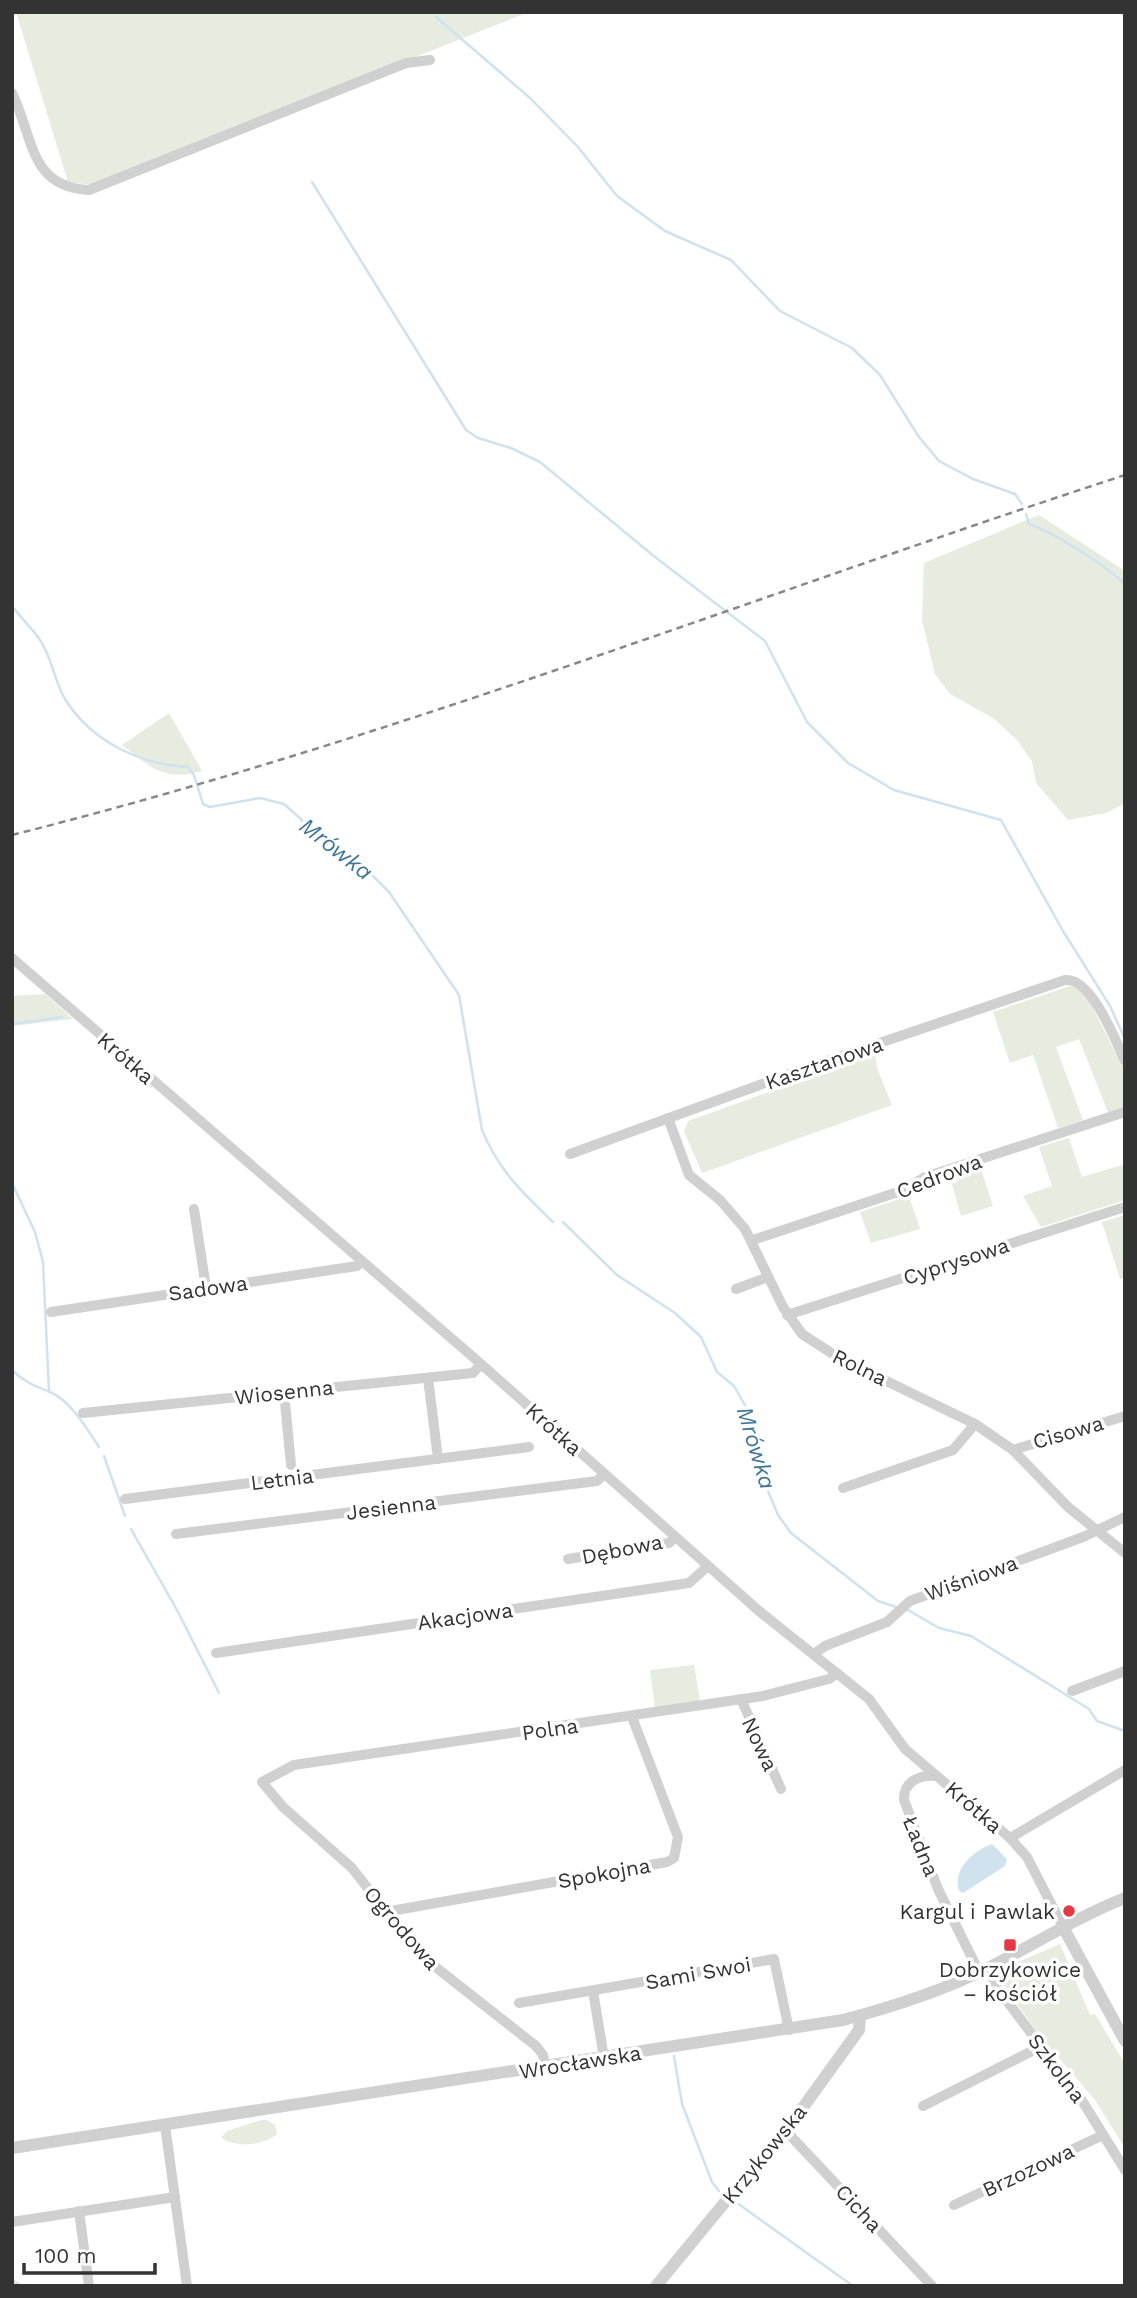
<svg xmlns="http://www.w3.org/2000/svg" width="1137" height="2298" font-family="'Work Sans',sans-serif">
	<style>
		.green { fill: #e6ecdf }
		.water { fill: #cfe2ee }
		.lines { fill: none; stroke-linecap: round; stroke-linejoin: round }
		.stream { stroke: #cfe2ee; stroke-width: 2.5 }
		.minor { stroke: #d0d0d0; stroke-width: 10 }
		.tertiary { stroke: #d0d0d0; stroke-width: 12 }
		.rail { stroke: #888; stroke-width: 2.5; stroke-dasharray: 7 5; stroke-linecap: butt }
		.poi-dot { fill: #e63946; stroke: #fff; stroke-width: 2.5 }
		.labels { text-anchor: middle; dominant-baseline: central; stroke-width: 7; stroke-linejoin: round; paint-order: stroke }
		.street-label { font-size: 21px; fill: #333; stroke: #fff }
		.poi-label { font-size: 21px; fill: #333; stroke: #fff; text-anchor: end }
		.water-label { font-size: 23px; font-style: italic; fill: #3f7597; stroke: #fff }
	</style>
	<rect width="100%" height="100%" fill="#fff"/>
	<g class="green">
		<path d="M16,12H529L92,185L68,182Z"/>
		<path d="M1039,515L1125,571V803L1106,813L1068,820L1036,783L1032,761L1017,740L993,718L950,694L935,674L922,620L924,563Z"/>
		<path d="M169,713L202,771C163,782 151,767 122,745Z"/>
		<path d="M1070,986L1084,991L1125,1071V1110L1110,1114L1108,1112L1079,1039L1056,1047L1083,1120L1058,1128L1033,1055L1010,1063L993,1012Z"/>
		<path d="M45,994L73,1019L12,1026V996Z"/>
		<path d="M875,1054L877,1068L892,1105L702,1173L684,1131L688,1121Z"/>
		<path d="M1069,1138L1082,1177L1125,1164V1200L1041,1227L1023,1196L1052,1186L1039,1147Z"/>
		<path d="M980,1166L993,1206L961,1216L952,1184L959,1181L957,1174Z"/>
		<path d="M909,1196L920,1229L871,1243L860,1212Z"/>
		<path d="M1125,1215V1277L1120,1279L1102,1222Z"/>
		<path d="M694,1665L700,1701L655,1708L650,1670Z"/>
		<path d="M1060,1944L1090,2015L1095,2014L1125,2064V2148L1095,2100L1041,2037L1002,1984L1009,1966Z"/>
		<path d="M261,2120H267L275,2125L277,2134C261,2146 238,2148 221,2138L227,2131Z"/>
	</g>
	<path class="water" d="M992,1844L1007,1859L1005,1866L963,1893L959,1891C952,1869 973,1851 992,1844Z"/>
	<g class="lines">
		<g class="stream">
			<path d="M436,17L530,98L578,147L617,196L665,231L731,260L780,311L852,348L880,375L919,437L939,461L973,479L1015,494L1022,504"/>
			<path d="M312,182L466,430L478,438L511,448L540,462L655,557L765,641L807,722L848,763L894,790L1001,820L1063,931L1110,1006L1125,1039"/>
			<path d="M1026,514L1029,524C1055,533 1105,565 1125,584"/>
			<path d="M12,606C21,618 32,628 40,640C52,657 54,681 65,699C92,742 139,764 188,767L194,775L203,804L210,807L260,798L284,804L301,819L310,834L366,869L389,892L459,995L482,1130C499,1171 522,1192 553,1222"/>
			<path d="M12,1024L62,1017"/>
			<path d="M12,1183L35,1232L43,1262L49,1392"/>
			<path d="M563,1222L617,1275L675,1313L701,1337L717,1372L734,1386L746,1407L760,1472L778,1515L791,1533L878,1601L896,1607"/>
			<path d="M12,1370C24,1382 35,1386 50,1392C71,1401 87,1429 99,1447"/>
			<path d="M104,1456L125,1516"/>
			<path d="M131,1529L177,1610L219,1693"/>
			<path d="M908,1610L939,1628L971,1636L1089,1709L1097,1721L1125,1731"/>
			<path d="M674,2056L682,2104L712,2182L719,2191"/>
			<path d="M737,2203L853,2286"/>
			<path d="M12,2280L21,2286"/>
		</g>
		<g class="minor">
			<path d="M12,93C34,138 29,187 89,190L406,63L430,60"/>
			<path d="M12,958L481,1364L759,1611L869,1699L905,1749L1010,1838L1027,1857L1063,1927"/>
			<path d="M668,1118L689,1175L720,1200L745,1229L783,1307L802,1334L839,1358L975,1424L1013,1450L1068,1507L1125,1553"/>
			<path d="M570,1154L806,1068L1065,980C1091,977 1115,1039 1125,1061"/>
			<path d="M194,1209L206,1288"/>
			<path d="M753,1240L904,1190L925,1177L1125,1112"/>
			<path d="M736,1289L768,1277"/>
			<path d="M51,1312L357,1266L362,1261"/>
			<path d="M787,1315L1125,1207"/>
			<path d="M428,1378L438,1459"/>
			<path d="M284,1392L291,1465"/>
			<path d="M83,1413L473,1373L481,1364"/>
			<path d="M1013,1450L1125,1416"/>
			<path d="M843,1488L953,1450L975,1424"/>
			<path d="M125,1499L529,1447"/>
			<path d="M176,1534L597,1481L604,1474"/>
			<path d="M568,1559L669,1543L675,1537"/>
			<path d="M216,1653L689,1583L708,1566"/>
			<path d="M814,1654L825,1646L887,1622L910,1601L1083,1537L1125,1517"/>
			<path d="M1072,1691L1125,1671"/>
			<path d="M741,1699L781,1789"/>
			<path d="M936,1776C920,1774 903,1782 904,1800L938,1889L979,1972"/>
			<path d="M1010,1838L1125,1770"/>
			<path d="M385,1912L667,1862L674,1858L678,1837L632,1717"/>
			<path d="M987,1968L997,1988L1081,2099L1125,2170"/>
			<path d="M593,1991L604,2058"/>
			<path d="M519,2003L774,1959L789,2030"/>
			<path d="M545,2067L543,2055L536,2046L419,1954L352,1868L283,1807L262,1782L294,1765L763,1696L829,1679L837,1673"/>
			<path d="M923,2106L1040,2047"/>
			<path d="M165,2125L187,2286"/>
			<path d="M785,2130L932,2286"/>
			<path d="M954,2205L1103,2135"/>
			<path d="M79,2211L89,2286"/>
			<path d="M12,2222L175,2197"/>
		</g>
		<g class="tertiary">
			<path d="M1063,1927L1125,2041"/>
			<path d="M12,2148L843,2020C892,2007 945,1990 990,1967C1035,1944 1077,1917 1125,1898"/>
			<path d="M656,2286L804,2106L859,2030L860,2016"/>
		</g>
		<path class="rail" d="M12,835C391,740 754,596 1125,475"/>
	</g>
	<g class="poi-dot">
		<circle cx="1069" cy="1911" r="7"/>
		<rect x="1003" y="1938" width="14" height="14" rx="3.5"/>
	</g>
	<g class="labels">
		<g class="street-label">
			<text transform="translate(126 1058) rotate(41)">Krótka</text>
			<text transform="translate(824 1063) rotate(-19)">Kasztanowa</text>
			<text transform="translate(939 1176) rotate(-21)">Cedrowa</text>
			<text transform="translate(956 1261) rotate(-18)">Cyprysowa</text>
			<text transform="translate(208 1288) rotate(-8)">Sadowa</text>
			<text transform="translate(860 1367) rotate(26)">Rolna</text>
			<text transform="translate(284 1392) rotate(-6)">Wiosenna</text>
			<text transform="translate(554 1429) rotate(42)">Krótka</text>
			<text transform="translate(1068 1432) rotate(-16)">Cisowa</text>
			<text transform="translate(282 1479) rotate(-7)">Letnia</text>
			<text transform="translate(391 1507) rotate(-7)">Jesienna</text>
			<text transform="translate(622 1549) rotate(-11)">Dębowa</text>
			<text transform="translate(971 1578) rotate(-20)">Wiśniowa</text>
			<text transform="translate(465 1616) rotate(-8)">Akacjowa</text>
			<text transform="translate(550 1729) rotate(-8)">Polna</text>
			<text transform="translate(760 1744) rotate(65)">Nowa</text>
			<text transform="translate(974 1807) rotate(41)">Krótka</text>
			<text transform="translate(921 1846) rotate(68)">Ładna</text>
			<text transform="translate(604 1873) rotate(-10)">Spokojna</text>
			<text transform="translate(402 1928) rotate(49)">Ogrodowa</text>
			<text transform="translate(698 1973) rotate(-10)">Sami Swoi</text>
			<text transform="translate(580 2062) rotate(-9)">Wrocławska</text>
			<text transform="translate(1057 2068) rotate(53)">Szkolna</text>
			<text transform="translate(764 2154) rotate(-51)">Krzykowska</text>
			<text transform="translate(1028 2170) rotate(-25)">Brzozowa</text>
			<text transform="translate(859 2208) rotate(47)">Cicha</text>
		</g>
		<g class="poi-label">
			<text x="1055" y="1911">Kargul i Pawlak</text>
			<text x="1010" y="1969" text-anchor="middle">Dobrzykowice<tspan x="1010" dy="24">– kościół</tspan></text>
		</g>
		<g class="water-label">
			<text transform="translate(336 849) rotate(38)">Mrówka</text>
			<text transform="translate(756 1448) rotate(73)">Mrówka</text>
		</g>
	</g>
	<rect width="1137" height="2298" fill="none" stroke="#333333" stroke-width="28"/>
	<path d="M24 2263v10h131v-10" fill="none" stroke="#333333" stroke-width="3.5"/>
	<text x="35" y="2263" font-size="21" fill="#333333" stroke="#ffffff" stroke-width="5" paint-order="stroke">100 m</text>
</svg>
